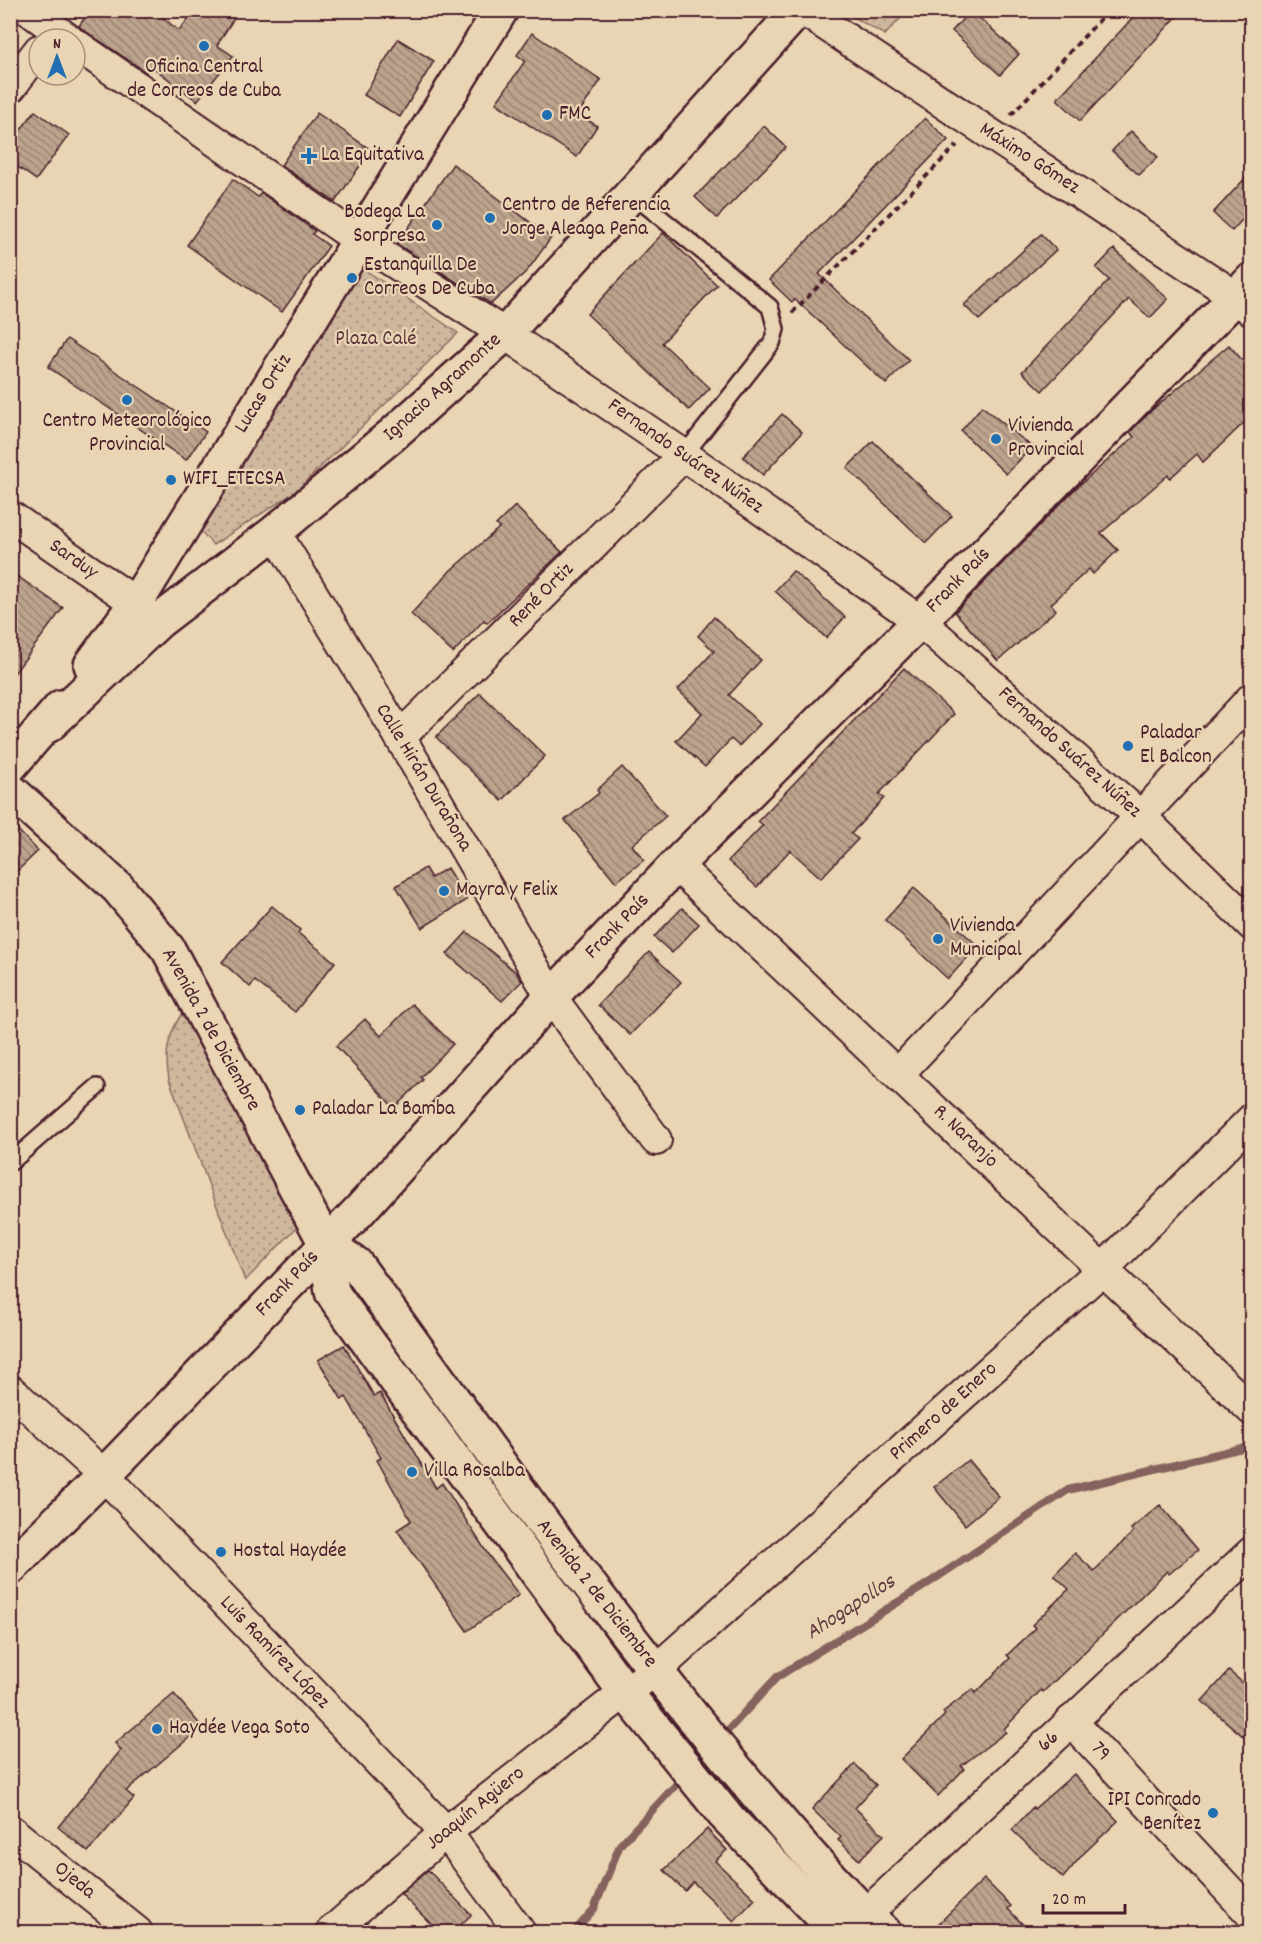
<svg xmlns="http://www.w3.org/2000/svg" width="1262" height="1943" font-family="Dekko,sans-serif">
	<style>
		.park { fill: url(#park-dots); stroke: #8c6b64; stroke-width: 1.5 }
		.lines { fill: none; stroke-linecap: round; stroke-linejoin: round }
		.stream { stroke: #85625d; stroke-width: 8 }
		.building { fill: url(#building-back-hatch); stroke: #4a1f2b; stroke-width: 1.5 }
		.lane-casing { stroke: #4a1f2b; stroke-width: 20 }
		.street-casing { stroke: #4a1f2b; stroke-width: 34 }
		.secondary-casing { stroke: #4a1f2b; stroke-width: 38 }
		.path { stroke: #4a1f2b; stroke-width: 4; stroke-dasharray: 6 4.5; stroke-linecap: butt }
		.lane { stroke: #e9d5b3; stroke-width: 15 }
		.street { stroke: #e9d5b3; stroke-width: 30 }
		.secondary { stroke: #e9d5b3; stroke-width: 33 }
		.poi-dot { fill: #1f6fb2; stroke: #e9d5b3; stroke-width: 2 }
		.labels { text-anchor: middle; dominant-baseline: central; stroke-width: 4.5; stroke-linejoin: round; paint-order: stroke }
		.poi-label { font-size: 21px; fill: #4a1f2b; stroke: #e9d5b3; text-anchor: start }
		.street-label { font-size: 21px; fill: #4a1f2b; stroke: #e9d5b3 }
		.park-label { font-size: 21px; fill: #5e363c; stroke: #e9d5b3 }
		.water-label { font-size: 22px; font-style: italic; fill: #623b40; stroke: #e9d5b3 }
	</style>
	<defs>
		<pattern id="park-dots" width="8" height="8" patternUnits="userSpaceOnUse" patternTransform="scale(1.5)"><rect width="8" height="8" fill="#cfb79d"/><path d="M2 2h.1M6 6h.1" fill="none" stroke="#aa9480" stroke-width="1.8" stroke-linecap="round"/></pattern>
		<pattern id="building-back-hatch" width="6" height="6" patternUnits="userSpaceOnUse" patternTransform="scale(1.5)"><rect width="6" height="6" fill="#bca38d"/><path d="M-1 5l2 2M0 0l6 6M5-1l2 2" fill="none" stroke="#9b8473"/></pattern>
	</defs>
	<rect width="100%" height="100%" fill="#e9d5b3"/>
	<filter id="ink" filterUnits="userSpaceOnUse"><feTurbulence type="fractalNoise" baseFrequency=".0167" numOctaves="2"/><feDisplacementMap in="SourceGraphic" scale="12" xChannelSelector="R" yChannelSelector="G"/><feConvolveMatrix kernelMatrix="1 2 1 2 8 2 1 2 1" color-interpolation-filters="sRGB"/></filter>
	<g filter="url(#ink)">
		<g class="park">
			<path d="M843,11H907L885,35Z"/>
			<path d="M361,267L458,333L295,492L213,545L198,528Z"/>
			<path d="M182,1013L301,1223L245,1281L169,1079C164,1054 168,1035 182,1013Z"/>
		</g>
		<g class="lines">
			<g class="stream">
				<path d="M719,1740L777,1677L924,1586L1068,1490L1246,1447"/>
				<path d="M574,1932L594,1909L620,1845L685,1775"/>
			</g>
		</g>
		<g class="building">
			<path d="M90,10H154L179,31L195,10H239L217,45L233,56L197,101L151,66L146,72L81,28L79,26Z"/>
			<path d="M971,10L1019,54L1000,75L952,31Z"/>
			<path d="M1140,10H1183L1080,121L1057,99Z"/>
			<path d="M532,33L601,80L578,114L597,126L577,157L496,103L525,61L517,55Z"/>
			<path d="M398,39L434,61L400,117L364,95Z"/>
			<path d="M35,111L69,135L36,180L10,161V144Z"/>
			<path d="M317,113L371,150L335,202L281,165Z"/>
			<path d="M925,118L948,140L819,274L909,360L886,384L795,299L792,302L769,280Z"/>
			<path d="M764,126L786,147L717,218L695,197Z"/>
			<path d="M1131,131L1158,157L1139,175L1112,151Z"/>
			<path d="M453,164L551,238L527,271L491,304L397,244Z"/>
			<path d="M1251,172V210L1232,231L1213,213Z"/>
			<path d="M233,179L258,197L261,193L315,231L312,234L329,246L282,312L187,245Z"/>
			<path d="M663,233L717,285L662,343L710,388L689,410L587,314Z"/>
			<path d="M1041,234L1056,250L979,320L964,305Z"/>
			<path d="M1114,249L1168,299L1150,318L1129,299L1042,391L1022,372L1109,280L1096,268Z"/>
			<path d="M67,339L206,432L186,460L48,367Z"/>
			<path d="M1229,345L1251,370V416L1203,462L1197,454L1170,478L1168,475L1101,533L1118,550L1093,574L1089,569L1051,604L1056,610L998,661L955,612L1074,490L1134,437L1130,432L1152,410Z"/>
			<path d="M982,406L1032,447L1006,474L961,431Z"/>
			<path d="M782,414L802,432L763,475L743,457Z"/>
			<path d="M873,441L952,516L926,543L847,468Z"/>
			<path d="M515,506L562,552L487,623L484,620L453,653L411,614L451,570L499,528L496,525Z"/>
			<path d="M10,571L63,608L10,679Z"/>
			<path d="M793,571L845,617L826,638L775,591Z"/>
			<path d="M714,617L761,660L729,695L760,724L739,746L731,739L705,767L676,741L702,713L678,690L714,651L698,636Z"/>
			<path d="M904,668L954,714L879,794L884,798L851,834L858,839L821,878L790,850L757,887L728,861L763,825L758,821Z"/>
			<path d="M480,693L545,756L502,801L436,737Z"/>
			<path d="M622,767L666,816L632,845L644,860L616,882L565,820L599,793L597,790Z"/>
			<path d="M10,822L38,851L10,878Z"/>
			<path d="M425,868L431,878L447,868L467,900L422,928L396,886Z"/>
			<path d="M914,888L978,946L948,979L885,920Z"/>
			<path d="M272,906L300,930L298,933L335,962L295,1012L255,981L250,987L222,962Z"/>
			<path d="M682,908L699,924L672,953L654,937Z"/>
			<path d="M467,932L516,972L522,981L502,1001L447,954Z"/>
			<path d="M649,952L681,982L630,1035L598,1005Z"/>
			<path d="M412,1004L453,1044L421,1077L423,1080L394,1108L336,1046L365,1019L381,1036Z"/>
			<path d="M344,1345L374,1396L380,1393L436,1488L442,1483L489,1556L519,1595L467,1631L397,1530L411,1521L377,1460L381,1458L346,1397L342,1400L318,1360Z"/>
			<path d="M968,1460L999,1497L965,1525L934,1487Z"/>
			<path d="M1160,1505L1198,1550L1169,1574L1167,1571L1063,1673L1043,1692L1041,1690L1004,1729L1006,1732L961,1766L964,1769L938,1796L901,1759L945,1715L943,1712L973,1689L976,1693L1010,1658L1007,1655L1036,1628L1032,1625L1069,1589L1054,1575L1075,1553L1094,1571L1133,1532L1131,1529Z"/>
			<path d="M1229,1671L1251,1690V1743L1202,1701Z"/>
			<path d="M174,1694L202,1727L126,1791L134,1798L88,1852L58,1827L121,1750L115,1743Z"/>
			<path d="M855,1764L876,1785L855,1808L884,1835L859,1860L838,1840L841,1837L812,1809Z"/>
			<path d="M1074,1774L1118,1821L1083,1854L1063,1878L1012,1830L1033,1807L1034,1809Z"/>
			<path d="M707,1829L727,1850L715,1861L755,1899L734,1921L693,1882L685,1891L664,1870Z"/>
			<path d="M428,1870L471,1915L453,1932H439L401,1894Z"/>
			<path d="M984,1879L1011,1906L1008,1909L1030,1932H930Z"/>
		</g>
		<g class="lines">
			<g class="lane-casing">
				<g id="lane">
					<path d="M632,194L770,307L776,329L772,343L684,455"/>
					<path d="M10,1163L97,1087"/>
				</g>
			</g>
			<g class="street-casing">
				<g id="street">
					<path d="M29,10L68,39"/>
					<path d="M803,10L1235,296L1252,311"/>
					<path d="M75,44L359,240L505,334L684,455L920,621L1140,816L1252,925"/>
					<path d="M10,88L39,50"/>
					<path d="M10,516L136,603L153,619"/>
					<path d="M275,532L400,737L551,997L656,1140"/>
					<path d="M400,737L684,455"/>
					<path d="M676,865C869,1046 1059,1230 1252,1410"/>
					<path d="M899,1073L1252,698"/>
					<path d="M10,1390L104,1475L446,1832L520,1932"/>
					<path d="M1071,1721L1252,1915"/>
					<path d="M10,1830L137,1932"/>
					<path d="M849,1930L1252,1552"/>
					<path d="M331,1932L446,1832L625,1692L655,1671L1102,1270L1252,1119"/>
				</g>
			</g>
			<g class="secondary-casing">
				<g id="secondary">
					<path d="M91,665L136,603L501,10"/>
					<path d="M49,725L158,622L275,532L392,435L505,334L798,10"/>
					<path d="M10,766L61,707"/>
					<path d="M10,790L118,888L168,949L326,1244L332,1292L338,1301L625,1692L724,1814L838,1932"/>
					<path d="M326,1244L356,1264C470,1423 582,1582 706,1733C762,1801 820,1871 884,1932"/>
					<path d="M10,1568L104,1475L360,1210L551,997L676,865L920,621L1252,280"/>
				</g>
			</g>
			<g class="path">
				<path d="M1011,115L1109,10"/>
				<path d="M792,313L957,145"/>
			</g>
			<use href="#lane" class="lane"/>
			<use href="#street" class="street"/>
			<use href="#secondary" class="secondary"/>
		</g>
	</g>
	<g class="poi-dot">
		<circle cx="204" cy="46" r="6"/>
		<circle cx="547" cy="115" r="6"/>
		<path d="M306 147h6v6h6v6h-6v6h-6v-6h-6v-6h6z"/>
		<circle cx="490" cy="218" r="6"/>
		<circle cx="437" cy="225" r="6"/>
		<circle cx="352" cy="278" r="6"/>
		<circle cx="127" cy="400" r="6"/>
		<circle cx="996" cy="439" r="6"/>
		<circle cx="171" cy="480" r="6"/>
		<circle cx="1128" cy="746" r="6"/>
		<circle cx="444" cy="891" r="6"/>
		<circle cx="938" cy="939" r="6"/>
		<circle cx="300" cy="1110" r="6"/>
		<circle cx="412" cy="1472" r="6"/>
		<circle cx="221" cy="1552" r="6"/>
		<circle cx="157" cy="1729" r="6"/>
		<circle cx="1213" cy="1813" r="6"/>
	</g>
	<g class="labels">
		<g class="poi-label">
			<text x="204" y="68" text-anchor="middle">Oficina Central<tspan x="204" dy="24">de Correos de Cuba</tspan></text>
			<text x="559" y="115">FMC</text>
			<text x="321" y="156">La Equitativa</text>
			<text x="502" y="206">Centro de Referencia<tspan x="502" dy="24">Jorge Aleaga Peña</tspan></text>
			<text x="425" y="213" text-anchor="end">Bodega La<tspan x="425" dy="24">Sorpresa</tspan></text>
			<text x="364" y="266">Estanquilla De<tspan x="364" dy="24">Correos De Cuba</tspan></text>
			<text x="127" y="422" text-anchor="middle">Centro Meteorológico<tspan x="127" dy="24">Provincial</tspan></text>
			<text x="1008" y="427">Vivienda<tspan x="1008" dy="24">Provincial</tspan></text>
			<text x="183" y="480">WIFI_ETECSA</text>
			<text x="1140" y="734">Paladar<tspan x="1140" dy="24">El Balcon</tspan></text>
			<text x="456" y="891">Mayra y Felix</text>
			<text x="950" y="927">Vivienda<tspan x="950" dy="24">Municipal</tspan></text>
			<text x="312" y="1110">Paladar La Bamba</text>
			<text x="424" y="1472">Villa Rosalba</text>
			<text x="233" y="1552">Hostal Haydée</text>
			<text x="169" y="1729">Haydée Vega Soto</text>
			<text x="1201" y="1801" text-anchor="end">IPI Conrado<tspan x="1201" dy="24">Benítez</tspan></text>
		</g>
		<g class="street-label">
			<text transform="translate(1029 159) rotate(33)">Máximo Gómez</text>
			<text transform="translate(443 388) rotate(-42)">Ignacio Agramonte</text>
			<text transform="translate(264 394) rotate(-58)">Lucas Ortiz</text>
			<text transform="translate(685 457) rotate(35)">Fernando Suárez Núñez</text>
			<text transform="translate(73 560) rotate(35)">Sarduy</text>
			<text transform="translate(959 581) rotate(-46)">Frank País</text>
			<text transform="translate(542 596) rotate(-45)">René Ortiz</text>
			<text transform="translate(1069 753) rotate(42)">Fernando Suárez Núñez</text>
			<text transform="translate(423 778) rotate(59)">Calle Hirán Durañona</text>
			<text transform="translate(618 927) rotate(-46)">Frank País</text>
			<text transform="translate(210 1030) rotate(61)">Avenida 2 de Diciembre</text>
			<text transform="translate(965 1137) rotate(44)">R. Naranjo</text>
			<text transform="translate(288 1284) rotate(-47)">Frank País</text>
			<text transform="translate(944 1412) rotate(-42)">Primero de Enero</text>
			<text transform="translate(596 1594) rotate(52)">Avenida 2 de Diciembre</text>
			<text transform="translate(274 1653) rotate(46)">Luis Ramírez López</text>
			<text transform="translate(1049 1742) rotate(-43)">66</text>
			<text transform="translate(1100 1752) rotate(47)">79</text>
			<text transform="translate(476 1809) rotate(-39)">Joaquín Agüero</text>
			<text transform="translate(74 1881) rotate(39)">Ojeda</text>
		</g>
		<g class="park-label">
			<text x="376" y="340">Plaza Calé</text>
		</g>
		<g class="water-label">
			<text transform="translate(851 1608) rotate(-33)">Ahogapollos</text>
		</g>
	</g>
	<rect width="1262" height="1943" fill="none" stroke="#e9d5b3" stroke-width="36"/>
	<rect x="18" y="18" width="1226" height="1907" fill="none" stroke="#4a1f2b" stroke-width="2" filter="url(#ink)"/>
	<g transform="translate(57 57)"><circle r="28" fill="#e9d5b3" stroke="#a98c7d" stroke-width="1.5"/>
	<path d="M0-4.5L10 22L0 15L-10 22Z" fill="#1f6fb2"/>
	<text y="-9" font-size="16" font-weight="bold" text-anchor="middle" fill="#4a1f2b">N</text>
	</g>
	<path d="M1043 1904v9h82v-9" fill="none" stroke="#4a1f2b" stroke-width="3"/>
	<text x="1052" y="1904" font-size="18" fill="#4a1f2b" stroke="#e9d5b3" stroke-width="4.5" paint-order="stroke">20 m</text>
</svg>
